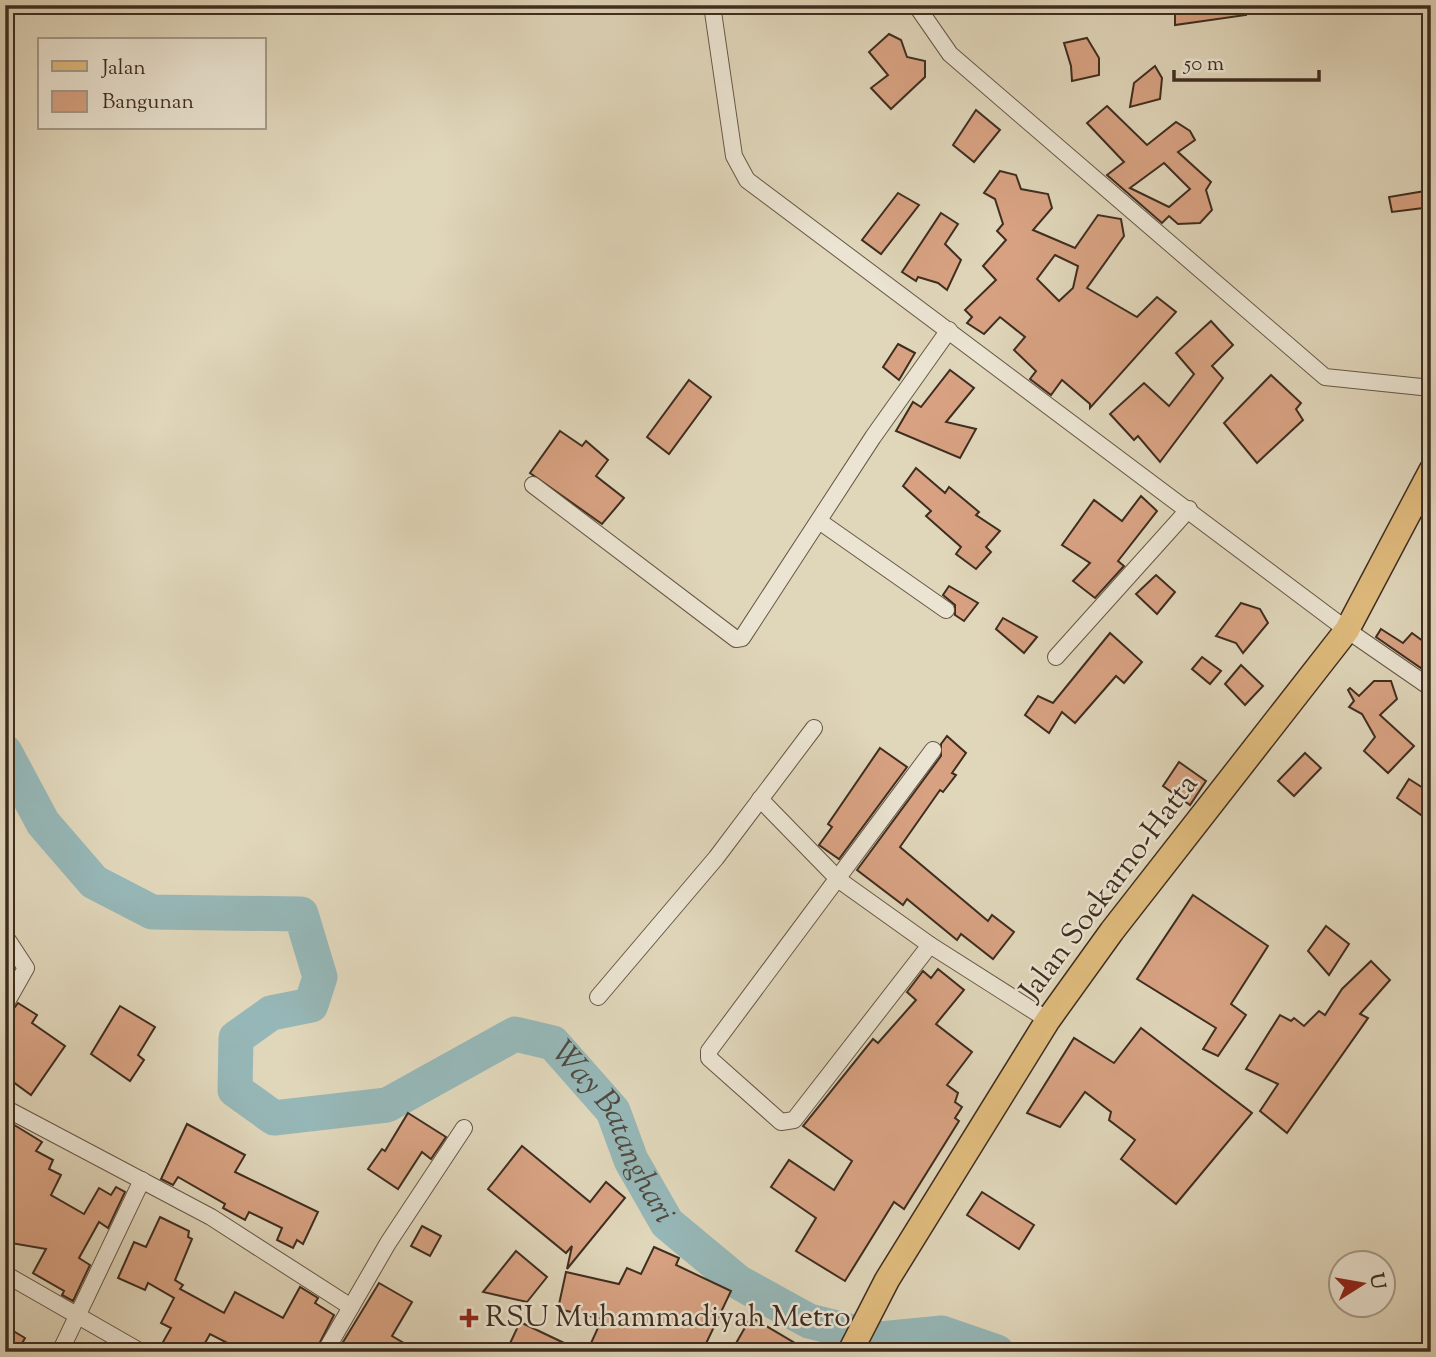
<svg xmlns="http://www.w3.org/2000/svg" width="1436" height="1357" font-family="'Sorts Mill Goudy',serif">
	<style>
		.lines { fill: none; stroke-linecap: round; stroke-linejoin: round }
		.river { stroke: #96b7b7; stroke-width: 35 }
		.building { fill: #d8a282; stroke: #3f2d20; stroke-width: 2; fill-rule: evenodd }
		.minor-casing { stroke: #675746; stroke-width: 18 }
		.primary-casing { stroke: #3f2d20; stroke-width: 27 }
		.minor { stroke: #ebe4d2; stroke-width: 16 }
		.primary { stroke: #e0bb7d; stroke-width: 24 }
		.poi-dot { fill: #8f2418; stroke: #ebe4d2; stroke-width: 2.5 }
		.labels { text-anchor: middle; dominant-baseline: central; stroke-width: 5; stroke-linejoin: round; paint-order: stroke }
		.street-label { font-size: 30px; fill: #3f2d20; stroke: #ebe4d2 }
		.poi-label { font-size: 30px; fill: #3f2d20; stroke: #ebe4d2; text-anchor: start }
		.water-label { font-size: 32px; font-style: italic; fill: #50493e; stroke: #ebe4d2 }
	</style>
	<rect width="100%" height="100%" fill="#e0d6ba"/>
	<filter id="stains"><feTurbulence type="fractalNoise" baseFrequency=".00286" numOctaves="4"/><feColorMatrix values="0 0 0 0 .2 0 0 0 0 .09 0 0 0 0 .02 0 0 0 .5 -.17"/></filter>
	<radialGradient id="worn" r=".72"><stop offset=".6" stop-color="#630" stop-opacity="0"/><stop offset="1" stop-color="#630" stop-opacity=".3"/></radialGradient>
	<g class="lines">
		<path class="river" id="s1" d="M5,752L43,823L94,882L152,912L301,914L320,977L311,1005L271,1013L236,1038L235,1090L274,1118L387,1105L515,1034L553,1043L613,1111L631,1160L667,1223L738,1282L809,1321L880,1339L942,1333L997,1352"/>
	</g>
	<g class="building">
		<path d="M1175,5H1245L1246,15L1175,25Z"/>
		<path d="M889,34L901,40L907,57L925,61V77L891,109L871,88L888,75L869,52Z"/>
		<path d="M1087,38L1099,58V75L1072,81L1071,66L1064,43Z"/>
		<path d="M1155,66L1162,78L1160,99L1130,107L1134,83Z"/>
		<path d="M1107,106L1147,145L1176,122L1190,131L1195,140L1178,152L1211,182L1206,190L1212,210L1200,223L1178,224L1169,216L1162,223L1107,175L1124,162L1087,123ZM1164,163L1190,189L1169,207L1130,188Z"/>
		<path d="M976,110L1000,130L974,162L953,145Z"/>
		<path d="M1000,171L1016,175L1021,189L1048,194L1052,208L1033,230L1075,248L1098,215L1121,219L1124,236L1087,288L1137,317L1157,297L1176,312L1090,408V404L1062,380L1051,395L1030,379L1036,371L1014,350L1025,337L1000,317L984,334L967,323L972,317L965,310L996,280L983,266L1006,240L997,231L1003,224L995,199L984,193ZM1055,255L1078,266L1073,288L1059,301L1037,279Z"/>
		<path d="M1431,190V207L1392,212L1389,197Z"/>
		<path d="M898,193L919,205L881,254L862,240Z"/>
		<path d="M941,213L958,224L945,244L961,260L947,290L938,283L918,277L916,281L902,272Z"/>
		<path d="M1211,321L1233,345L1212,366L1223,378L1160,462L1138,436L1134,440L1110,414L1144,383L1169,406L1194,374L1176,353Z"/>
		<path d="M898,344L915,353L899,380L883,367Z"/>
		<path d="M950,370L974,388L946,422L976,429L960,458L896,431L913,402L921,407Z"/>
		<path d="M1271,375L1301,403L1296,409L1303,420L1257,463L1224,423Z"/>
		<path d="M689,380L711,397L669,454L647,437Z"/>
		<path d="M560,431L582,446L586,441L608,460L596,476L624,498L602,524L530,473Z"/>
		<path d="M916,468L945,493L949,487L979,512L976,515L1000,531L986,547L991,552L976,569L956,554L961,547L926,516L931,511L903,486Z"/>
		<path d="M1141,496L1157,511L1118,561L1124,566L1095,598L1073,581L1090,563L1062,545L1094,500L1122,521Z"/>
		<path d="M1156,575L1175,592L1157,614L1136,594Z"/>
		<path d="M949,586L978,603L964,621L955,615V605L943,595Z"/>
		<path d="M1241,603L1260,609L1268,623L1243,653L1236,643L1216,636Z"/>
		<path d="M1003,618L1037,637L1024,653L996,629Z"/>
		<path d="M1381,629L1403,643L1412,633L1431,647V675L1376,637Z"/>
		<path d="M1110,633L1142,662L1124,683L1116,676L1075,723L1062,712L1049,733L1025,715L1038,696L1053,703Z"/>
		<path d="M1202,657L1221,671L1210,684L1192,669Z"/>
		<path d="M1241,665L1263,686L1245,705L1225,684Z"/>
		<path d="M1374,681H1391L1397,699L1380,715L1414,746L1388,773L1364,751L1375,737L1362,714L1349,707L1354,701L1348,690L1350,688L1359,696Z"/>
		<path d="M947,736L966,753L952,773L956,775L943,792L940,790L900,847L988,921L992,915L1014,932L993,959L961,934L957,940L907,899L903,905L857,870L941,756V744Z"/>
		<path d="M880,748L907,767L839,859L819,845L832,827L828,824Z"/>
		<path d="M1305,753L1321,768L1294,796L1278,781Z"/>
		<path d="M1179,762L1206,781L1190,805L1163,786Z"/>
		<path d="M1409,779L1431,793V822L1397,798Z"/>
		<path d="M1193,895L1268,946L1231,1004L1246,1015L1218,1056L1203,1049L1216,1028L1137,979Z"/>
		<path d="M1326,926L1349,944L1329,975L1308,951Z"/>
		<path d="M1371,961L1390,980L1360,1014L1368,1018L1287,1133L1260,1111L1278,1084L1246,1069L1280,1015L1291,1021L1294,1018L1304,1026L1319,1011L1325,1015L1342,989Z"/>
		<path d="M938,969L964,990L936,1024L972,1052L947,1085L958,1093L955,1102L962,1107L955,1118L959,1121L904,1209L894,1202L845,1281L796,1251L816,1218L771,1187L789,1160L834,1190L852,1161L803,1126L873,1039L878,1043L916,1000L907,992L923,971L931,978Z"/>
		<path d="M18,1003L37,1015L32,1023L65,1046L31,1095L5,1076V1020Z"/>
		<path d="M120,1006L155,1027L138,1055L144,1060L130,1081L91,1054Z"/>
		<path d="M1141,1028L1252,1113L1176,1204L1121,1159L1135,1140L1109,1120L1111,1112L1085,1092L1060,1127L1027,1113L1074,1038L1114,1063Z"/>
		<path d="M408,1113L446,1137L431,1159L422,1152L398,1189L368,1169L382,1149L385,1151Z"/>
		<path d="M11,1123L42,1142L36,1151L53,1160L49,1169L61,1175L51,1195L84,1214L99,1188L111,1195L116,1187L125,1192L108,1228L99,1222L79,1258L90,1265L73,1301L62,1295L64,1291L33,1273L46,1249L5,1242V1131Z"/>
		<path d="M187,1124L245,1155L235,1172L318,1212L303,1244L297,1240L293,1248L277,1240L282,1228L249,1212L245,1220L223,1208L225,1204L178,1177L173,1185L161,1179Z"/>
		<path d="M522,1146L590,1202L606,1182L625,1198L567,1269L572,1246L566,1253L488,1189Z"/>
		<path d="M982,1192L1034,1225L1019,1249L967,1215Z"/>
		<path d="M160,1217L189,1231L188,1237L192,1239L175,1280L183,1285L180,1289L224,1313L235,1292L283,1318L300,1287L318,1298L315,1303L334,1315L315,1352L298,1343L292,1352H245L210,1334L200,1352H181L163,1342L171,1328L161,1323L174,1298L148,1283L145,1290L118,1278L134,1242L146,1247Z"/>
		<path d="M422,1226L441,1236L430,1256L411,1246Z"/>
		<path d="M654,1247L679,1258L676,1265L731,1291L702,1352H587L602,1319L558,1309L566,1272L619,1284L627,1268L641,1274Z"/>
		<path d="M516,1251L547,1277L527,1302L483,1292Z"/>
		<path d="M379,1283L412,1302L392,1336L419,1352H337Z"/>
		<path d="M751,1317L810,1352H731Z"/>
		<path d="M520,1322L583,1352H506Z"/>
		<path d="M5,1326L25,1338L17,1352H5Z"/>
	</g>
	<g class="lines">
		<g class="minor-casing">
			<g id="minor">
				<path d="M712,5L734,156L747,180L1347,630L1431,688"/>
				<path d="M916,5L950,54L1325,377L1431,388"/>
				<path d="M533,485L736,639L742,638L873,437L949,330"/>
				<path d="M819,521L946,610"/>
				<path d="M1056,657L1189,509"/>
				<path d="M760,799L839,880L930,945L1048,1020"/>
				<path d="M5,936L26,968L5,1005"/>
				<path d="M930,945L794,1120L781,1122L709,1058V1051L933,750"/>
				<path d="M598,997L716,858L814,728"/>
				<path d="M5,1108L211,1217L351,1307"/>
				<path d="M5,1274L141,1352"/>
				<path d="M60,1352L142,1180"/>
				<path d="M325,1352L388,1243L464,1128"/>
			</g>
		</g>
		<g class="primary-casing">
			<path id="primary" d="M850,1352L887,1280L1048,1020L1112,931L1347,630L1431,471"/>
		</g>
		<use href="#minor" class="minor"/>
		<use href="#primary" class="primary"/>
	</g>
	<path class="poi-dot" d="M465.5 1307.5h7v7h7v7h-7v7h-7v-7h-7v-7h7z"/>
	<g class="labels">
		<g class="street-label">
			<text transform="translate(1110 888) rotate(-53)">Jalan Soekarno-Hatta</text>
		</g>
		<g class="poi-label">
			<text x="485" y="1318">RSU Muhammadiyah Metro</text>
		</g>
		<g class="water-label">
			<text stroke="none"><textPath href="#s1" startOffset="1060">Way Batanghari</textPath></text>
		</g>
	</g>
	<rect width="1436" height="1357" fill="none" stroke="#e0d6ba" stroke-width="28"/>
	<rect x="7" y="7" width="1422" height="1343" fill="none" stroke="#3f2d20" stroke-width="3.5"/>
	<rect x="14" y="14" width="1408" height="1329" fill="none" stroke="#3f2d20" stroke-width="2"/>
	<rect x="38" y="38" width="228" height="91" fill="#ebe4d2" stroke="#a69b8b" stroke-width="2"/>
	<rect x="52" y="61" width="35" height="10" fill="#e0bb7d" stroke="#a69b8b" stroke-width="2"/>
	<text x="102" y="74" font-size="21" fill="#3f2d20">Jalan</text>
	<rect x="52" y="91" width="35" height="21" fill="#d8a282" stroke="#a69b8b" stroke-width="2"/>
	<text x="102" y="108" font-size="21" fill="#3f2d20">Bangunan</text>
	<g transform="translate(1362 1284) rotate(79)"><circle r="33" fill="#ebe4d2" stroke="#a69b8b" stroke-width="2"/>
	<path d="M0-5L12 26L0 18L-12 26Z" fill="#8f2418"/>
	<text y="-10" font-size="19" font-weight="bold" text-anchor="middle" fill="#3f2d20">U</text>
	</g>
	<path d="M1174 70v10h145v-10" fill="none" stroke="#3f2d20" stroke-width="3.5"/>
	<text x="1184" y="70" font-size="21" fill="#3f2d20" stroke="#ebe4d2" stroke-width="5" paint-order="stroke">50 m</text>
	<rect width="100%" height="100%" filter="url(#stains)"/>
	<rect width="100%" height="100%" fill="url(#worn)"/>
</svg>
